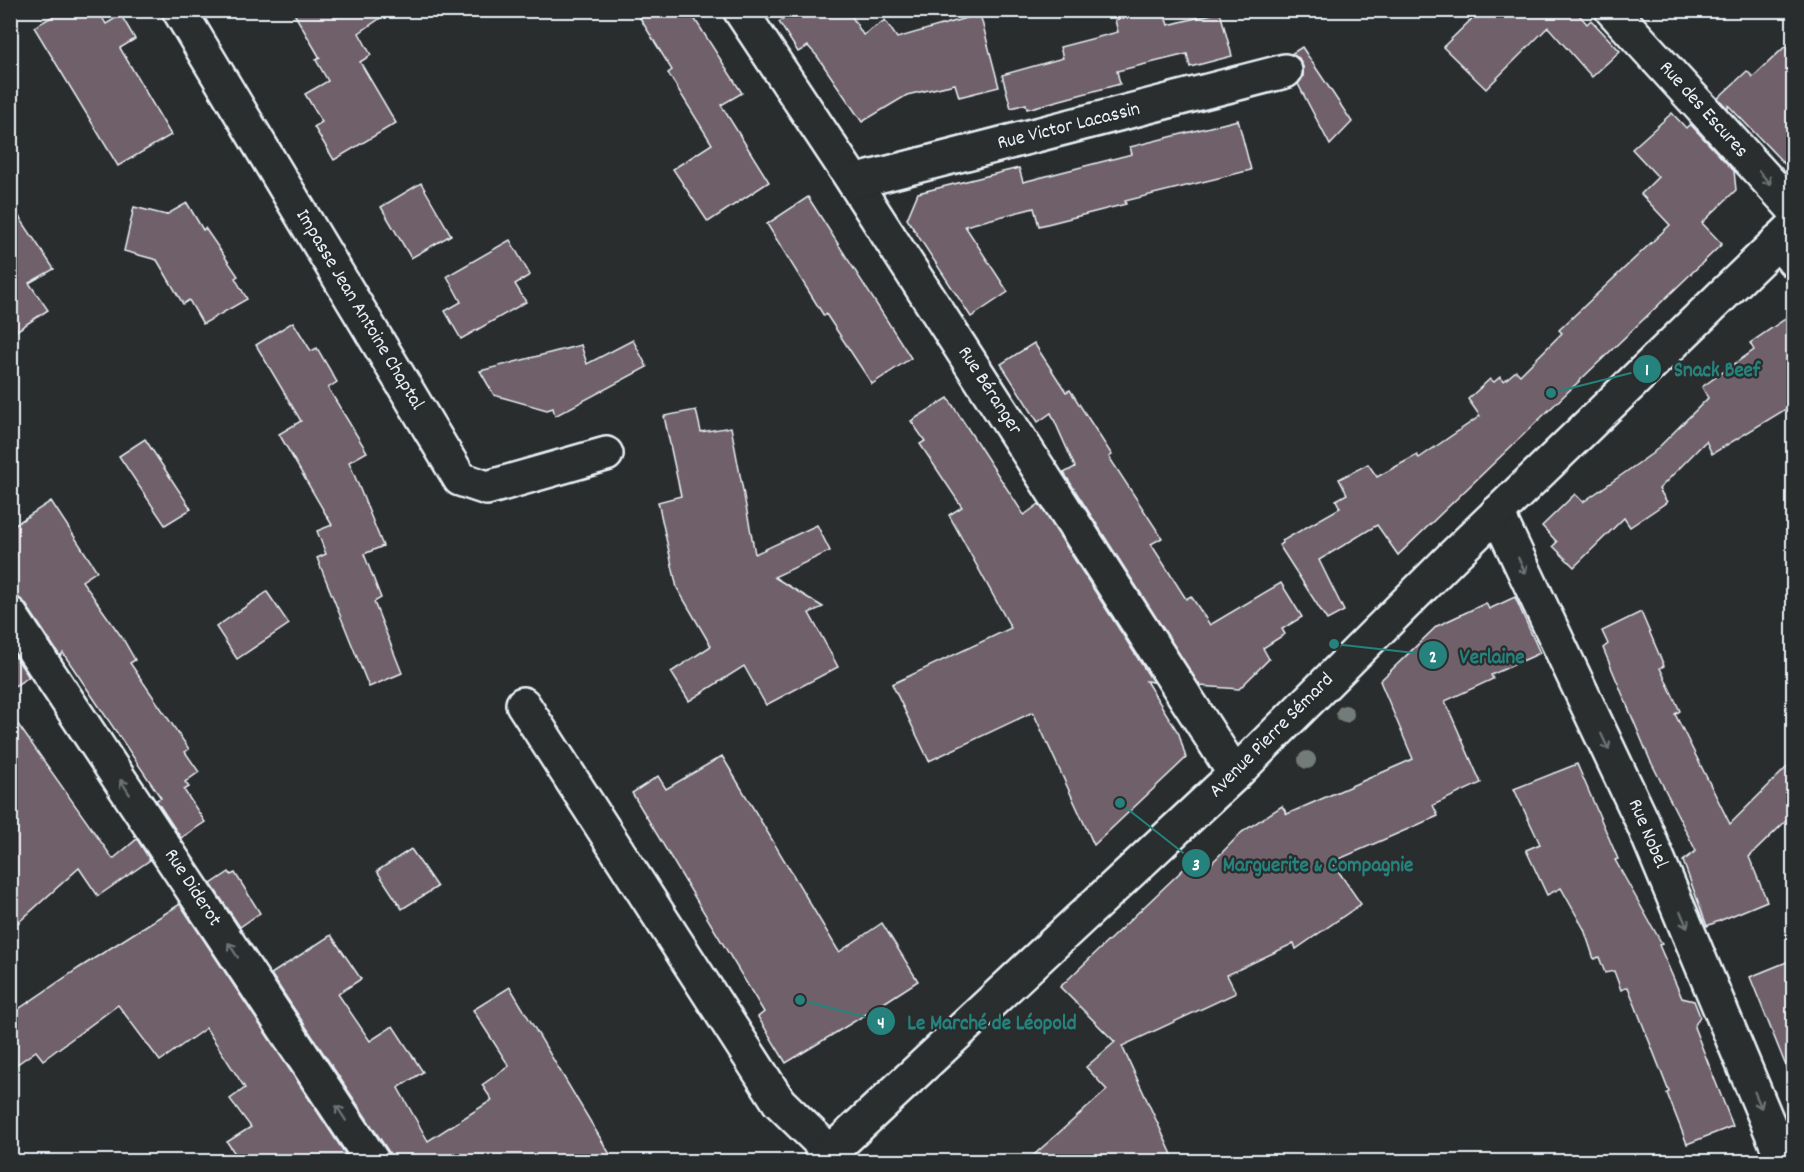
<svg xmlns="http://www.w3.org/2000/svg" width="1804" height="1172" font-family="Dekko,sans-serif">
	<style>
		.building { fill: #70606a; stroke: #e8f1f8; stroke-width: 1.5 }
		.lines { fill: none; stroke-linecap: round; stroke-linejoin: round }
		.minor-casing { stroke: #e8f1f8; stroke-width: 38 }
		.major-casing { stroke: #e8f1f8; stroke-width: 38 }
		.minor { stroke: #2a2d2e; stroke-width: 33 }
		.major { stroke: #2a2d2e; stroke-width: 33 }
		.tree { fill: #737b78 }
		.oneway { stroke: #6c7275 }
		.labels { text-anchor: middle; dominant-baseline: central; stroke-width: 4.5; stroke-linejoin: round; paint-order: stroke }
		.street-label { font-size: 20px; fill: #e8f1f8; stroke: #2a2d2e }
		.leader { fill: none; stroke: #25827c; stroke-width: 2 }
		.callout-dot { fill: #25827c; stroke: #2a2d2e; stroke-width: 2 }
		.mark-label { font-size: 18px; text-anchor: middle; font-weight: bold; fill: #fff }
		.callout-label { font-size: 21px; text-anchor: middle; font-weight: bold; fill: #25827c; stroke: #2a2d2e; stroke-width: 4.5; stroke-linejoin: round; paint-order: stroke }
	</style>
	<rect width="100%" height="100%" fill="#2a2d2e"/>
	<filter id="ink" filterUnits="userSpaceOnUse"><feTurbulence type="fractalNoise" baseFrequency=".0167" numOctaves="2"/><feDisplacementMap in="SourceGraphic" scale="12" xChannelSelector="R" yChannelSelector="G"/><feConvolveMatrix kernelMatrix="1 2 1 2 8 2 1 2 1" color-interpolation-filters="sRGB"/></filter>
	<g filter="url(#ink)">
		<g class="building">
			<path d="M64,10H98L106,24L121,15L135,39L120,48L171,135L118,166L34,27Z"/>
			<path d="M292,10H392L359,33L371,55L360,62L396,123L334,160L314,127L322,122L305,94L328,81L316,60L320,58Z"/>
			<path d="M635,10H689L742,93L721,105L769,182L708,222L673,169L712,144L668,73L672,70Z"/>
			<path d="M796,10H848L863,35L885,20L897,38L980,14L999,87L959,97L955,84L907,95L862,122L817,56L808,46L798,52L779,22Z"/>
			<path d="M1151,10H1163L1168,25L1220,12L1232,56L1190,67L1187,54L1117,71L1120,84L1027,109L1026,104L1011,108L1002,75L1063,58L1060,47L1118,32L1115,20Z"/>
			<path d="M1481,10H1575L1587,24L1591,20L1620,51L1592,77L1548,27L1486,89L1443,47Z"/>
			<path d="M1794,38V174L1728,105V109L1718,98L1747,71L1753,77Z"/>
			<path d="M1302,47L1352,122L1330,145L1298,84L1303,77V67L1299,58L1291,54Z"/>
			<path d="M1672,113L1686,128L1690,124L1734,171L1736,190L1702,223L1722,244L1398,555L1377,525L1319,560L1344,611L1327,620L1279,545L1283,543L1282,541L1340,508L1336,500L1347,494L1339,479L1368,464L1377,477L1417,455L1419,458L1480,416L1468,399L1490,379L1494,382L1500,377L1504,381L1516,371L1520,375L1562,333L1559,330L1670,225L1641,194L1658,177L1632,149Z"/>
			<path d="M1238,120L1251,170L1125,201L1126,204L1039,226L1034,208L965,226L1008,292L971,317L907,219L918,193L1019,168L1023,182L1132,154L1130,147Z"/>
			<path d="M421,183L451,235L411,258L381,207Z"/>
			<path d="M808,197L911,358L872,384L826,314L824,316L767,224Z"/>
			<path d="M10,203L54,269L29,283L48,310L10,335Z"/>
			<path d="M187,203L203,230L205,228L238,276L235,278L247,299L203,324L189,300L183,304L157,260L124,251L134,207L166,215Z"/>
			<path d="M510,240L530,275L515,284L526,302L461,339L445,311L461,302L447,276Z"/>
			<path d="M1794,313V404L1712,454L1706,441L1659,489L1667,502L1630,527L1624,518L1574,567L1553,546L1557,542L1542,526L1575,494L1583,502L1653,453L1708,398L1702,387L1754,350L1750,343Z"/>
			<path d="M293,322L311,351L317,348L337,382L328,388L367,452L349,462L383,546L364,554L381,598L374,602L402,673L369,687L317,558L326,554L317,531L332,525L279,434L301,421L256,345Z"/>
			<path d="M633,340L647,367L555,416L553,408L547,410L494,395L480,371L581,345L587,364Z"/>
			<path d="M1034,343L1066,392L1070,390L1112,455L1109,457L1162,538L1151,544L1186,599L1191,596L1210,625L1281,583L1302,617L1282,629L1285,634L1263,648L1269,659L1239,689L1200,686L1064,473L1075,467L1051,413L1038,422L1001,364Z"/>
			<path d="M948,398L1024,515L1039,504L1153,682L1146,681L1179,734L1186,758L1094,845L1033,712L929,761L892,684L1011,628L949,515L962,507L920,444L925,441L911,421Z"/>
			<path d="M696,410L701,432L731,427L755,554L817,525L830,551L774,577L823,607L809,613L838,667L766,705L744,666L689,701L671,672L711,646L677,588L658,502L681,496L664,416Z"/>
			<path d="M145,439L191,509L165,525L119,456Z"/>
			<path d="M51,501L97,571L82,581L123,639L135,660L130,663L189,749L185,752L199,772L185,782L189,787L184,790L205,822L181,838L156,800L161,798L63,653L60,656L25,603L19,598L10,596V528Z"/>
			<path d="M267,592L289,624L237,659L216,627Z"/>
			<path d="M1515,597L1540,653L1491,675L1493,679L1445,701L1481,783L1433,805L1438,816L1332,862L1361,904L1296,949L1294,943L1227,975L1236,993L1122,1046L1175,1161H1027L1107,1090L1086,1067L1115,1042L1060,987L1193,860L1204,871L1242,832L1282,806L1287,814L1413,759L1380,681L1437,626L1486,603L1489,609Z"/>
			<path d="M1641,612L1664,666L1660,668L1680,711L1675,714L1730,824L1794,760V813L1749,857L1767,901L1707,926L1683,861L1696,851L1650,760L1603,648L1608,644L1602,631Z"/>
			<path d="M10,649L29,677L10,689Z"/>
			<path d="M10,713L113,859L137,839L150,860L98,896L79,868L10,930Z"/>
			<path d="M722,756L839,952L882,923L918,981L873,1010L786,1063L758,1017L764,1012L632,793L658,776L666,789Z"/>
			<path d="M1577,764L1618,859L1615,860L1662,944L1659,945L1682,998L1694,1001L1700,1016L1694,1027L1733,1126L1687,1144L1667,1093L1669,1092L1628,987L1621,990L1614,971L1605,973L1599,957L1594,959L1584,929L1561,888L1547,895L1526,850L1540,844L1514,789Z"/>
			<path d="M411,849L437,887L402,909L377,871Z"/>
			<path d="M229,872L231,875L235,873L260,913L240,927L211,884Z"/>
			<path d="M180,904L350,1161H240L227,1142L251,1127L230,1099L245,1088L206,1028L160,1061L118,1005L43,1060L36,1051L10,1069V1015L79,968Z"/>
			<path d="M331,935L361,979L338,994L370,1041L393,1026L423,1072L398,1088L428,1141L492,1100L482,1085L509,1066L473,1010L510,987L614,1161H392L389,1152L271,974Z"/>
			<path d="M1794,959V1080L1792,1081L1750,977Z"/>
		</g>
		<g class="lines">
			<g class="minor-casing">
				<g id="minor">
					<path d="M179,10L460,479L487,488L606,454"/>
					<path d="M740,10L854,182L1235,774"/>
					<path d="M1612,10L1794,209"/>
					<path d="M854,182L1285,71"/>
					<path d="M1778,241L1794,261"/>
					<path d="M1497,513L1642,821L1784,1162"/>
					<path d="M10,614L373,1162"/>
					<path d="M523,704L779,1102L830,1152"/>
				</g>
			</g>
			<g class="major-casing">
				<path id="major" d="M820,1162L1235,774L1451,558L1794,226"/>
			</g>
			<use href="#minor" class="minor"/>
			<use href="#major" class="major"/>
		</g>
		<g class="tree">
			<circle cx="1345" cy="714" r="9"/>
			<circle cx="1307" cy="760" r="9"/>
		</g>
		<defs><path id="oneway-shaft" d="M-6 0H5M1.5-3L5.5 0L1.5 3" fill="none" stroke-width="1.6" stroke-linecap="round" stroke-linejoin="round" transform="scale(1.5)"/></defs>
		<g class="oneway">
			<use href="#oneway-shaft" transform="translate(1765 178) rotate(48)"/>
			<use href="#oneway-shaft" transform="translate(1522 566) rotate(65)"/>
			<use href="#oneway-shaft" transform="translate(1605 742) rotate(65)"/>
			<use href="#oneway-shaft" transform="translate(125 787) rotate(-123)"/>
			<use href="#oneway-shaft" transform="translate(1684 920) rotate(67)"/>
			<use href="#oneway-shaft" transform="translate(233 950) rotate(-123)"/>
			<use href="#oneway-shaft" transform="translate(1758 1100) rotate(67)"/>
			<use href="#oneway-shaft" transform="translate(341 1113) rotate(-123)"/>
		</g>
	</g>
	<g class="labels">
		<g class="street-label">
			<text transform="translate(1703 110) rotate(48)">Rue des Escures</text>
			<text transform="translate(1069 127) rotate(-14)">Rue Victor Lacassin</text>
			<text transform="translate(359 310) rotate(59)">Impasse Jean Antoine Chaptal</text>
			<text transform="translate(989 391) rotate(57)">Rue Béranger</text>
			<text transform="translate(1272 736) rotate(-45)">Avenue Pierre Sémard</text>
			<text transform="translate(1647 834) rotate(67)">Rue Nobel</text>
			<text transform="translate(192 888) rotate(57)">Rue Diderot</text>
		</g>
	</g>
	<path class="leader" d="M1551 393L1647 369M1334 644L1433 655M1120 803L1196 863M800 1000L881 1021"/>
	<g class="callout-dot">
		<circle cx="1551" cy="393" r="6"/>
		<circle cx="1334" cy="644" r="6"/>
		<circle cx="1120" cy="803" r="6"/>
		<circle cx="800" cy="1000" r="6"/>
		<circle cx="1647" cy="369" r="15"/>
		<circle cx="1433" cy="655" r="15"/>
		<circle cx="1196" cy="863" r="15"/>
		<circle cx="881" cy="1021" r="15"/>
	</g>
	<g class="mark-label">
		<text x="1647" y="375">1</text>
		<text x="1433" y="662">2</text>
		<text x="1196" y="870">3</text>
		<text x="881" y="1028">4</text>
	</g>
	<g class="callout-label">
		<text x="1717" y="376">Snack Beef</text>
		<text x="1492" y="663">Verlaine</text>
		<text x="1318" y="871">Marguerite &amp; Compagnie</text>
		<text x="992" y="1029">Le Marché de Léopold</text>
	</g>
	<rect width="1804" height="1172" fill="none" stroke="#2a2d2e" stroke-width="36"/>
	<rect x="18" y="18" width="1768" height="1136" fill="none" stroke="#e8f1f8" stroke-width="2" filter="url(#ink)"/>
</svg>
